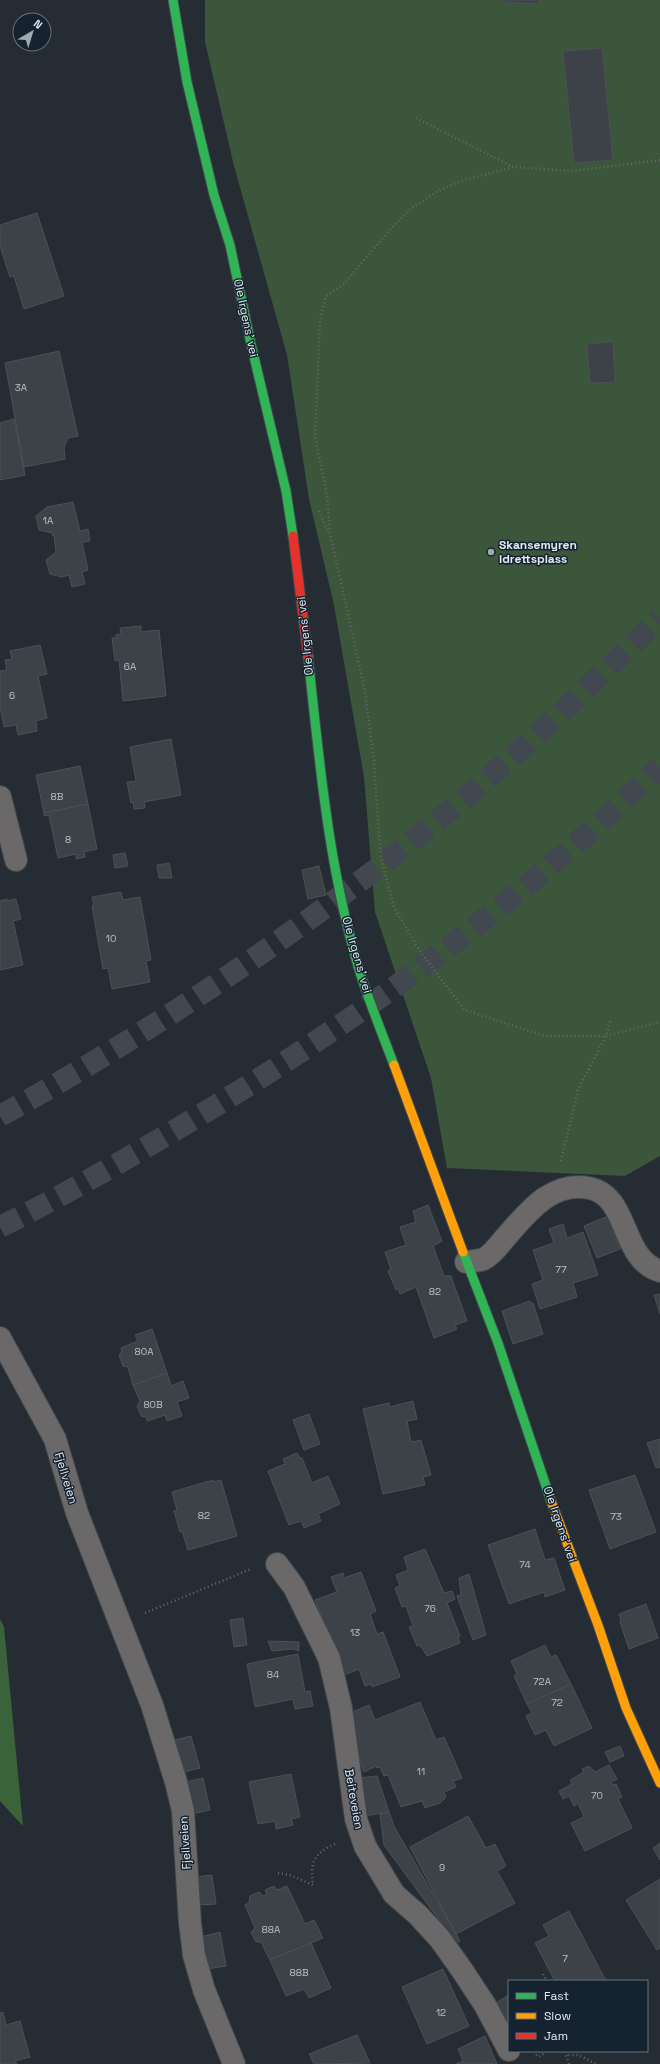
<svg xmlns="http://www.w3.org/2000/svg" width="660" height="2064" font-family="'Space Grotesk',sans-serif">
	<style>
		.green { fill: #3b563b }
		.forest { fill: #3b6339 }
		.building { fill: #3c4248; stroke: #4b5156 }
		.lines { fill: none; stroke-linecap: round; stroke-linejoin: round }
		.highway-tunnel { stroke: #414850; stroke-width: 22; stroke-dasharray: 22 11; stroke-linecap: butt }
		.street-casing { stroke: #40474d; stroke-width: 24 }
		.fast-casing { stroke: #40474d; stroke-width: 11 }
		.slow-casing { stroke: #40474d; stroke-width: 11 }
		.jam-casing { stroke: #40474d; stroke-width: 11 }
		.path { stroke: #66686a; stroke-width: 2.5; stroke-dasharray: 1 3; stroke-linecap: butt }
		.street { stroke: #6a6868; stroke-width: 22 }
		.fast { stroke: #30b455; stroke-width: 9 }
		.slow { stroke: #ff9f0a; stroke-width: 9 }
		.jam { stroke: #e5322d; stroke-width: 9 }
		.poi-dot { fill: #a0a8b0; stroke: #15222f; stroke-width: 1.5 }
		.labels { text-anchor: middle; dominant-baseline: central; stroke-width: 3; stroke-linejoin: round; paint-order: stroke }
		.number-label { font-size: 10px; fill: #b8c0c8 }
		.street-label { font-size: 12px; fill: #e2eaf3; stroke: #15222f }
		.poi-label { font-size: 12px; font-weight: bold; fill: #e2eaf3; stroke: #15222f; text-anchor: start }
	</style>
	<rect width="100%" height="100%" fill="#252c33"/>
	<path class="green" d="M205,0H660V1156L625,1176L447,1168L431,1078L375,912L364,777L334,605L309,499L287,355L234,166L205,42Z"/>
	<path class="forest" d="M0,1619L4,1627L23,1826L0,1801Z"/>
	<g class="building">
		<path d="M504,0H539V4L504,2Z"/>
		<path d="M602,48L613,160L574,163L563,51Z"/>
		<path d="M37,213L64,296L24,309L14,276L10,277L0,246V225Z"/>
		<path d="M613,342L615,382L590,383L587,344Z"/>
		<path d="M59,351L78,436L68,438L64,447L65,459L24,467L5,363Z"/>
		<path d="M14,419L25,475L0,480V423Z"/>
		<path d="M73,502L80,531L88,529L90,541L82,542L88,570L82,572L85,584L72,587L69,575L62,577L50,574L46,560L56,552L54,535L53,536L52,533L39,530L36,516L47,507Z"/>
		<path d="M141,626V632L159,630L166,696L123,701L119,660L115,661L112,638H116V635L121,634L120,628Z"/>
		<path d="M40,645L47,674L38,676L47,718L36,721L37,731L18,735L16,725L4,727L0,707V671L7,670L5,660L12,659L10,651Z"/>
		<path d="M171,739L181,795L144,802L145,808L134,809L133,802L131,803L127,782L136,781L130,747Z"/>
		<path d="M80,766L88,804L44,813L36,775Z"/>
		<path d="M88,804L97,849L84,852L85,857L76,859V854L58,858L49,815L44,816V813Z"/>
		<path d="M125,853L128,866L115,868L113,855Z"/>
		<path d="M169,863L172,878H159L157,865Z"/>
		<path d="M319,866L326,895L308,899L302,870Z"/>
		<path d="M121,892L123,900L140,897L151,960L146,961L150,982L112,989L108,968L103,969L92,906L94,905L92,897Z"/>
		<path d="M7,899V901L16,899L21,919L13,921L23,965L0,970V901Z"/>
		<path d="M428,1205L442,1241L433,1246L444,1276H451L467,1321L455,1325L457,1329L434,1338L416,1287L400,1294L398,1289L396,1290L388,1271L391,1269L385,1252L406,1245L400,1227L416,1222L413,1211Z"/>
		<path d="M608,1216L620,1249L597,1258L584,1226Z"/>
		<path d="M563,1224L567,1238L583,1232L598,1275L573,1283L577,1297L540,1309L532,1284L543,1280L533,1250L554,1243L549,1229Z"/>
		<path d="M660,1294V1314L654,1295Z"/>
		<path d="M530,1301L531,1304L533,1303L543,1334L513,1344L502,1311Z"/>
		<path d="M152,1329L167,1373L133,1385L128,1367L123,1366L119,1355L122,1351L121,1348L138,1341L135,1335Z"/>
		<path d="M167,1373L171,1386L183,1381L189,1398L177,1402L182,1416L167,1421L165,1415L147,1421L146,1417L141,1416L137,1406L140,1401L133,1385Z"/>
		<path d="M413,1401L417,1419L407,1421L411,1442L421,1440L431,1475L423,1477L425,1485L383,1494L363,1409L389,1403L390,1407Z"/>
		<path d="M309,1414L320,1444L304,1450L293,1420Z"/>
		<path d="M660,1439V1467L656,1468L647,1443Z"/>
		<path d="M297,1453L300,1458H302L312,1483L328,1476L340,1504L318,1514L321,1521L304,1528L301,1521L289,1525L268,1471L285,1464L283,1459Z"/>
		<path d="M635,1475L656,1532L610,1549L589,1490Z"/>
		<path d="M213,1480V1482L221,1480L237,1536L188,1550L182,1531L180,1532L174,1511L177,1510L172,1492Z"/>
		<path d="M535,1529L545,1560L554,1558L565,1590L545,1597L544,1592L509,1604L488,1545Z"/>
		<path d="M425,1549L444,1593L452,1591L455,1599L447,1603L460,1636L458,1637L460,1643L427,1656L420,1645L417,1646L409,1627L413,1626L406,1606L402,1607L395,1588L400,1586L396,1575L408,1570L404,1557Z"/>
		<path d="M361,1572L376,1611L370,1614L377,1634L383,1632L400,1677L372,1687L371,1684L365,1686L359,1669L344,1675L322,1625L325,1624L315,1600L337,1592L331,1577L343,1573L344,1578Z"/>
		<path d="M469,1574L486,1635L473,1640L457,1596L461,1595L459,1578Z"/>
		<path d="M646,1604L658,1638L629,1649L620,1622L621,1621L619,1614Z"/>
		<path d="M243,1618L247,1645L234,1647L230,1620Z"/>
		<path d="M268,1641L299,1642V1651L293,1649L272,1651Z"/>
		<path d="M545,1645L551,1657L556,1655L571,1684L527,1704L514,1676L517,1674L511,1661Z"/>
		<path d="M298,1654L305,1692L310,1691L313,1706L295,1709L293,1699L255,1707L247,1664Z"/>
		<path d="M571,1684L592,1728L554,1746L546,1730L535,1735L526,1716L532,1713L527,1704Z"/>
		<path d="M420,1702L436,1740L444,1737L462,1778L453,1781L456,1787L444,1792L446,1797L440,1803L425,1808L422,1801L401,1807L388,1775L384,1776L380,1767L377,1768L376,1766L364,1772L354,1742L350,1713L369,1705L375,1720Z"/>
		<path d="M191,1736L200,1768L184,1772L175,1740Z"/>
		<path d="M620,1746L624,1756L610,1762L605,1752Z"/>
		<path d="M609,1765L617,1779L611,1782L613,1785L616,1784L622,1797L618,1799L632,1828L585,1851L571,1823L584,1817L578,1803L574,1806L569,1796L563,1799L559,1791L572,1784L570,1780L584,1772L582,1769L589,1766L595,1772Z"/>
		<path d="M291,1774L300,1817L291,1819L293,1825L276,1829L275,1821L258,1824L249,1782Z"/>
		<path d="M377,1776L389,1812L364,1816L359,1778Z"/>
		<path d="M203,1778L210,1810L192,1814L186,1782Z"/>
		<path d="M389,1812L394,1826L460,1941L456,1943L384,1845L380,1814Z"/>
		<path d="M468,1816L486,1848L495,1844L506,1866L497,1871L515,1903L456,1934L410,1847Z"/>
		<path d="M660,1843V1860L653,1848Z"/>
		<path d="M212,1875L216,1904L197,1905L195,1877Z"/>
		<path d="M660,1879V1948L657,1950L626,1900Z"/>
		<path d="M274,1886L277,1890L287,1886L305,1924L314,1920L323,1938L270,1960L261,1942H256L251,1932L255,1928L245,1905L249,1903L250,1896L259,1892L263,1896L267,1895L265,1890Z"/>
		<path d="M569,1911L606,1981H555L535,1943L549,1936L543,1925Z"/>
		<path d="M220,1932L226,1966L207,1969L201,1937Z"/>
		<path d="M311,1943L331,1988L309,1998L304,1989L286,1996L270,1960Z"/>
		<path d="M443,1969L469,2026L427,2044L402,1987Z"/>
		<path d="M509,1995V2030L494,2004Z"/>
		<path d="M3,2012L6,2025L20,2021L30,2057L15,2061L17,2064H0V2013Z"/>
		<path d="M357,2035L370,2063L314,2064L309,2054Z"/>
		<path d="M485,2036L497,2064H456L463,2061L458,2049Z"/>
	</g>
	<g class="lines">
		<g class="highway-tunnel">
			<path d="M0,1116C152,1032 297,934 432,825C512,761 587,689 660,617"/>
			<path d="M0,1227C55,1200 107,1170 160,1139C340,1034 509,911 660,767"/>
		</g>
		<g class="street-casing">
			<g id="street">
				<path d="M0,797L16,860"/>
				<path d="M466,1262C471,1261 479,1261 484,1259C493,1254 499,1245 505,1238C528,1212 551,1181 589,1188C630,1196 620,1259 660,1271"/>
				<path d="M0,1338L55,1439L77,1513L152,1705L176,1782L183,1811L190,1923L194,1955L204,1990L234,2064"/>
				<path d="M277,1564L294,1587L329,1658L341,1708L356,1819L365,1846L394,1894L418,1915L440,1939L462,1970L485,2005L509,2050"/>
			</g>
		</g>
		<g class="fast-casing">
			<g id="fast">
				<path d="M173,0L187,82L214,195L230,245L251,344L286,491L293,536"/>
				<path d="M308,656C319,758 328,861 356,959C366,995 381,1030 394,1065"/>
				<path d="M463,1252L498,1343L551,1501"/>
			</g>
		</g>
		<g class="slow-casing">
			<g id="slow">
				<path d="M394,1065L463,1252"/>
				<path d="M551,1501L598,1625L626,1708L660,1783"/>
			</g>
		</g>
		<g class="jam-casing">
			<path id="jam" d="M293,536L308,656"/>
		</g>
		<g class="path">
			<path d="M416,118L513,167"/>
			<path d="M660,160L573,171L513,167L464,180L438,191L412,208L394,225L343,285L326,296L320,320L315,437L327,495L330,534L364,686L373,752L381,858L394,907L421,953L465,1010L545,1036H606L660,1022"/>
			<path d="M319,511L328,532"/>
			<path d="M561,1161L578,1090L606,1036L611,1019"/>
			<path d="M145,1613L251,1569"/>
			<path d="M278,1873L290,1875L313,1885C310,1862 314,1853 335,1844"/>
			<path d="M543,1974L547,1981"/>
			<path d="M536,2055L538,2057L548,2051"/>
			<path d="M569,2064L566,2055H579L596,2064"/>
		</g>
		<use href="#street" class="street"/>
		<use href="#fast" class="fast"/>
		<use href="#slow" class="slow"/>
		<use href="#jam" class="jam"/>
	</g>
	<circle class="poi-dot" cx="491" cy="552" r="4"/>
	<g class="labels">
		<g class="number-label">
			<text x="21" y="387">3A</text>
			<text x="48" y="520">1A</text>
			<text x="130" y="666">6A</text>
			<text x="12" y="695">6</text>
			<text x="57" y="796">8B</text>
			<text x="68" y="839">8</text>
			<text x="111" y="938">10</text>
			<text x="561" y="1269">77</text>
			<text x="435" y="1291">82</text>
			<text x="144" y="1351">80A</text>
			<text x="153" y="1404">80B</text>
			<text x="204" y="1515">82</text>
			<text x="616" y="1516">73</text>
			<text x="525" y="1564">74</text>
			<text x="430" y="1608">76</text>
			<text x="355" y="1632">13</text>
			<text x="273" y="1674">84</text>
			<text x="542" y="1681">72A</text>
			<text x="557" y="1702">72</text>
			<text x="421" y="1771">11</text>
			<text x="597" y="1795">70</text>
			<text x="442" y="1867">9</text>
			<text x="271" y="1929">88A</text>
			<text x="565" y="1958">7</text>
			<text x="299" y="1972">88B</text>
			<text x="441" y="2012">12</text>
		</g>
		<g class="street-label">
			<text transform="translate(246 318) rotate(78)">Ole Irgens' vei</text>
			<text transform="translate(305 636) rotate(-96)">Ole Irgens' vei</text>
			<text transform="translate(357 955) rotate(74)">Ole Irgens' vei</text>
			<text transform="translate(66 1478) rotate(73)">Fjellveien</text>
			<text transform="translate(560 1524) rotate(71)">Ole Irgens' vei</text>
			<text transform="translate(354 1799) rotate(80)">Beiteveien</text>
			<text transform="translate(185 1843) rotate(-94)">Fjellveien</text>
		</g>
		<g class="poi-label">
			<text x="499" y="545">Skansemyren<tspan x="499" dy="14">idrettsplass</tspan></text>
		</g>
	</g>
	<rect x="508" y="1980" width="140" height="72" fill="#15222f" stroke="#67727d"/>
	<rect x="516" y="1993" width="20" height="6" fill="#30b455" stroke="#67727d"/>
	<text x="544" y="2000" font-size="12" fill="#e2eaf3">Fast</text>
	<rect x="516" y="2013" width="20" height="6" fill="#ff9f0a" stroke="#67727d"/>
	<text x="544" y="2020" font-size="12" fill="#e2eaf3">Slow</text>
	<rect x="516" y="2033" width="20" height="6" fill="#e5322d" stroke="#67727d"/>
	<text x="544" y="2040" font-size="12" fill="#e2eaf3">Jam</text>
	<g transform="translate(32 32) rotate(38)"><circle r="19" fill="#15222f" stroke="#67727d"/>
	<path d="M0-3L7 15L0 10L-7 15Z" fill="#a0a8b0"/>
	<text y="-6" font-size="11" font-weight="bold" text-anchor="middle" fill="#e2eaf3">N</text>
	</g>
</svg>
